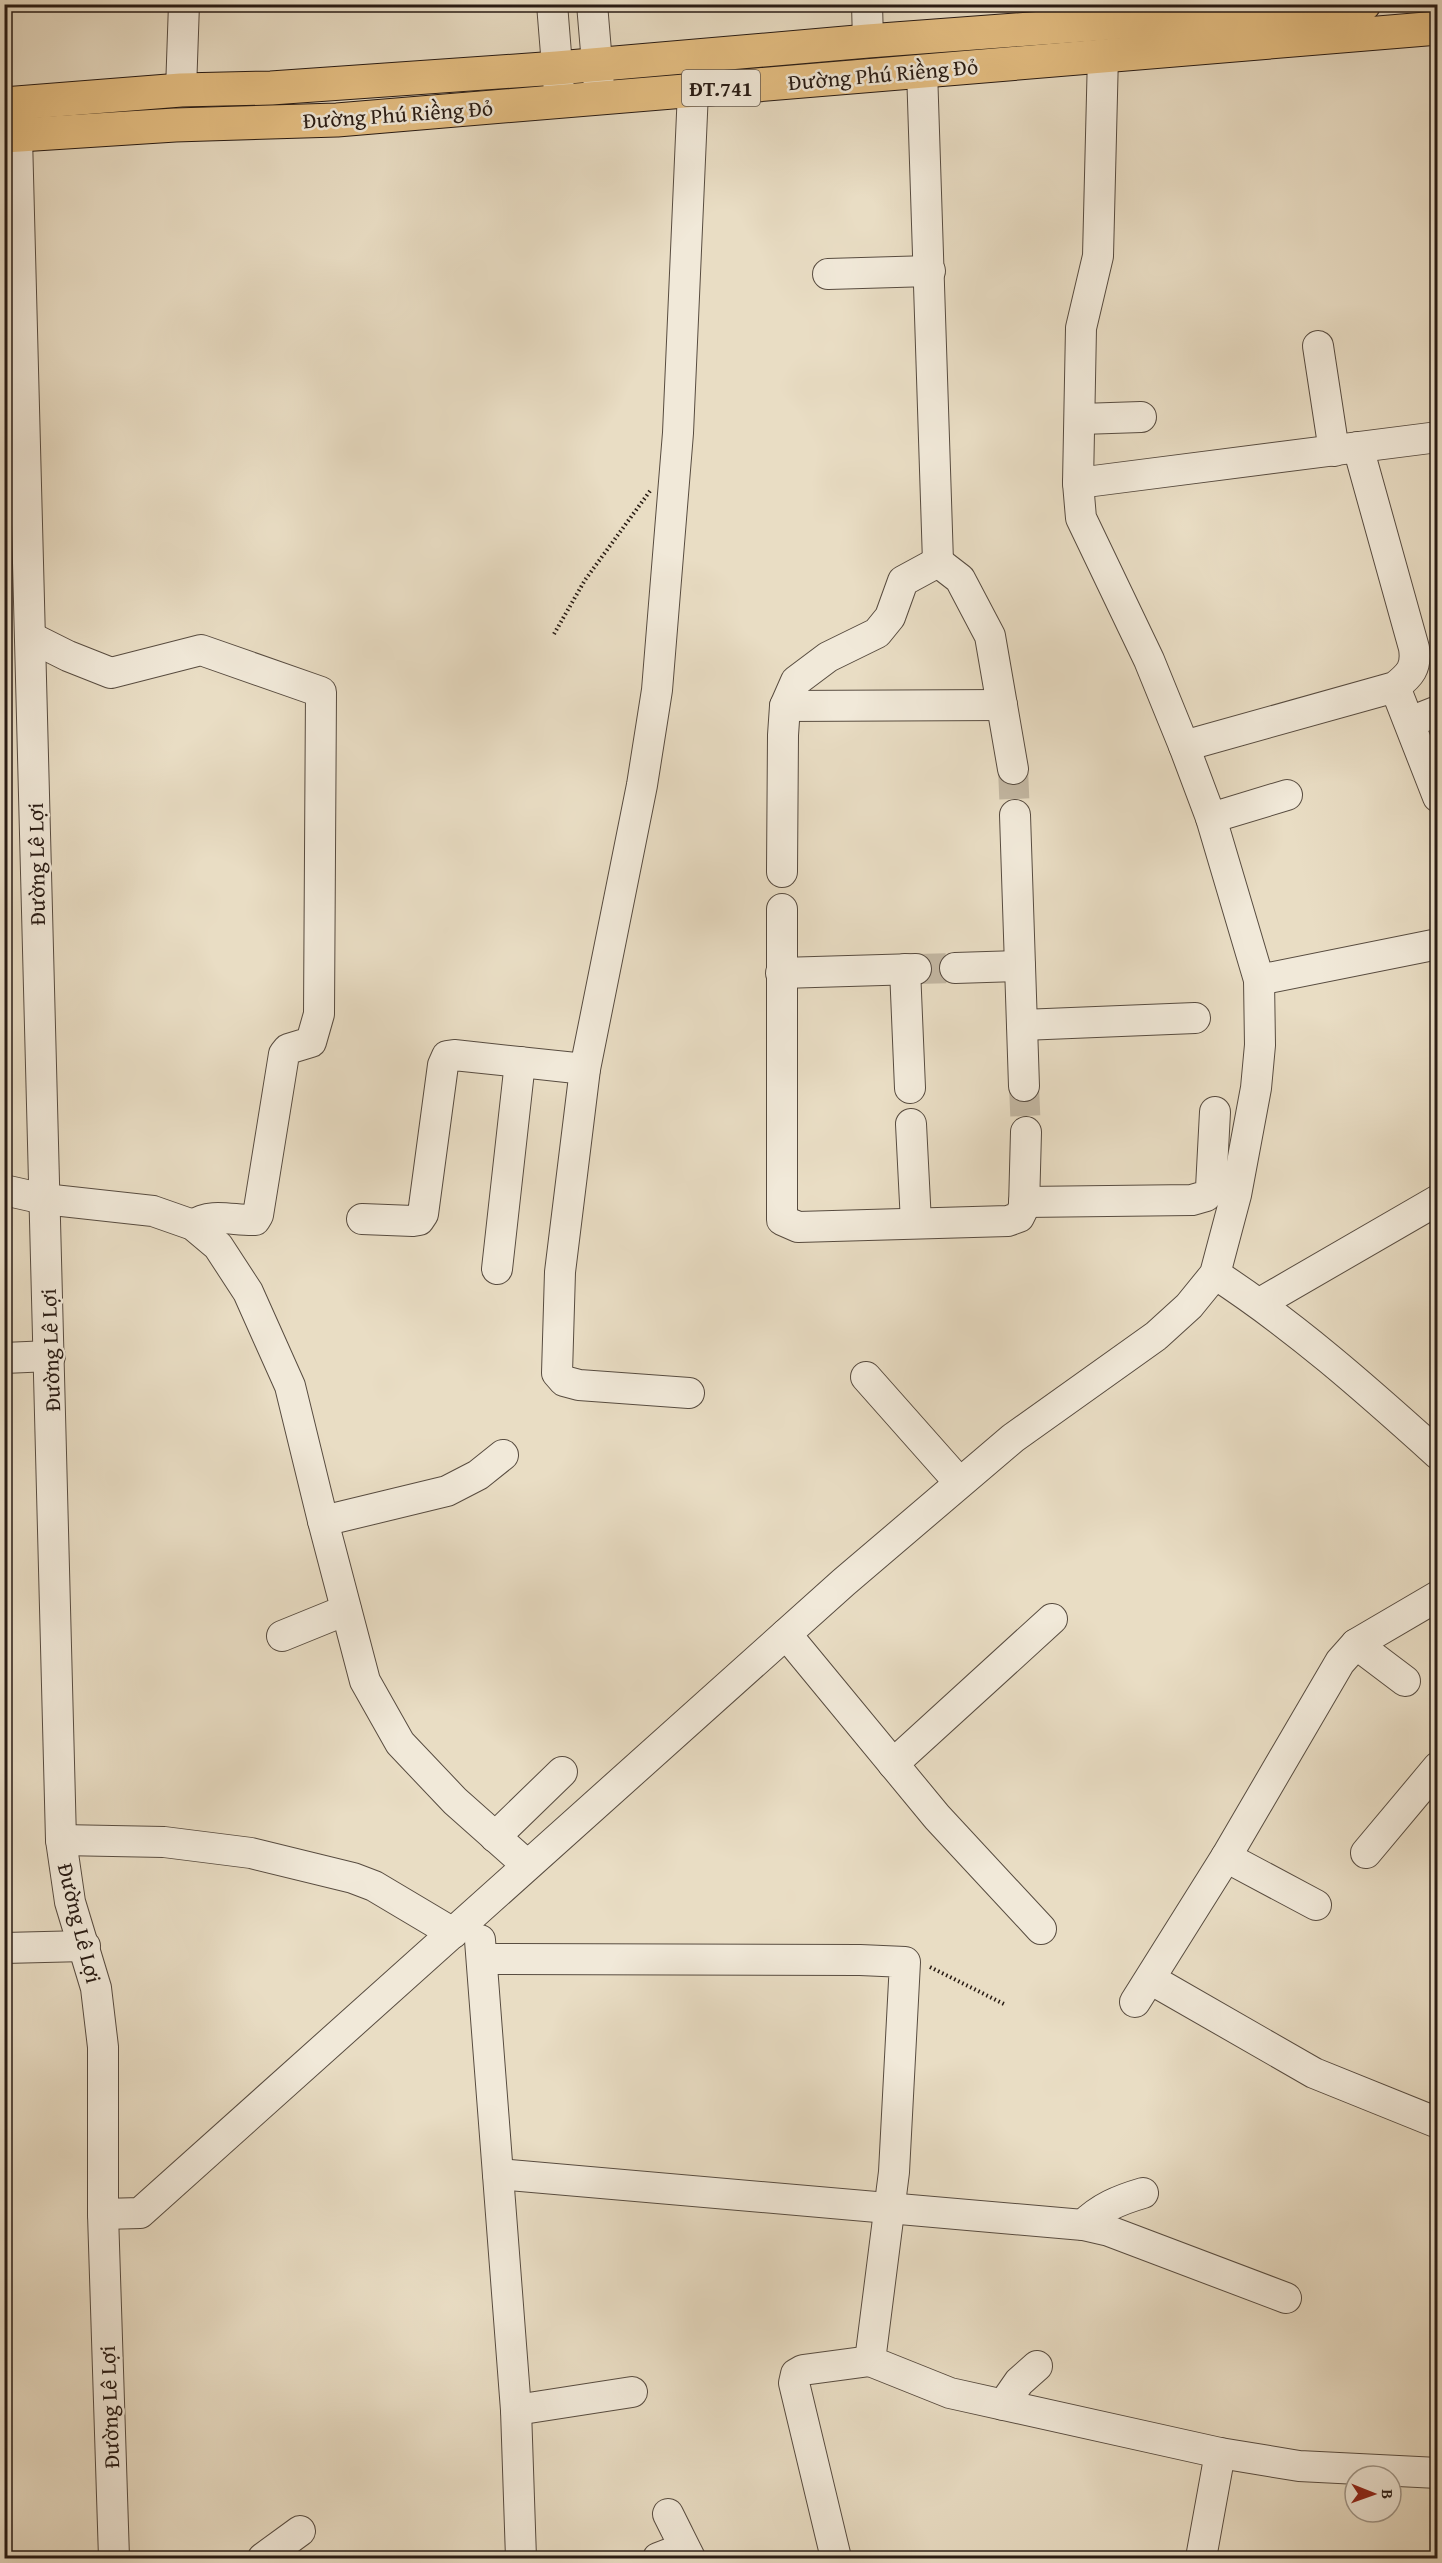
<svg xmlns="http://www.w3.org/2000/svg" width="1442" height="2563" font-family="'Gentium Book Plus',serif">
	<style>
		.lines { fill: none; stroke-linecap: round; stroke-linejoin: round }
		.minor-tunnel { stroke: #c2b6a1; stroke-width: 30; stroke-dasharray: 30 15; stroke-linecap: butt }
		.minor-casing { stroke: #584c40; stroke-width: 32 }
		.major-casing { stroke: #281b14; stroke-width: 35 }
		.path { stroke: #281b14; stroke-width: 4; stroke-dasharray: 1.5 3; stroke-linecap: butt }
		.minor { stroke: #f1e9d9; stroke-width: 30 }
		.major { stroke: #e4be82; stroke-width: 33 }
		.labels { text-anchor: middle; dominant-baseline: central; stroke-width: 5; stroke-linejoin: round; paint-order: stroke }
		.shield { fill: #f1e9d9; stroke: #64594f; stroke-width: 1.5 }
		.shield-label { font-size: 21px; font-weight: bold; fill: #281b14 }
		.street-label { font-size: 22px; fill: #281b14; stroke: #f1e9d9 }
	</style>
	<rect width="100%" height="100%" fill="#e9ddc4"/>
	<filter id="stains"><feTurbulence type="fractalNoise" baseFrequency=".00333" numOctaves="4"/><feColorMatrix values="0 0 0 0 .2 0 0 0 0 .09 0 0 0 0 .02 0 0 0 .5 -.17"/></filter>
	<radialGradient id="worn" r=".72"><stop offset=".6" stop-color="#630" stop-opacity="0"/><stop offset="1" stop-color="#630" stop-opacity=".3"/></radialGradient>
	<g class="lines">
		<g class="minor-tunnel">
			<path d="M1013,769L1015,815"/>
			<path d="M916,969L955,968"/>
			<path d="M1024,1086L1026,1132"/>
		</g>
		<g class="minor-casing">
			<g id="minor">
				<path d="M552,4L559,91"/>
				<path d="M592,4L600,99"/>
				<path d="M867,4L868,41"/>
				<path d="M922,70L938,562"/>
				<path d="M181,90L184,4"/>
				<path d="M17,137L61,1840L70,1902L96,1988L103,2047V2214L114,2558"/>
				<path d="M828,274L930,271"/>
				<path d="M1318,346L1334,451"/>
				<path d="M1081,419L1141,417"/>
				<path d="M1078,483L1438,437"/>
				<path d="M938,562L960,579L990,636L1013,769"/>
				<path d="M30,637L68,656L111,673L201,650L321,692L319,1014L311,1042L288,1049L284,1054L258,1215L255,1220C234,1221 212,1212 193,1225"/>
				<path d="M1395,687L1438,797"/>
				<path d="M785,706L1002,705"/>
				<path d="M1410,722L1438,711"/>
				<path d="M1184,746L1395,687C1410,675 1417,668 1414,648L1358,447"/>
				<path d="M1015,815L1024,1086"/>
				<path d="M1211,818L1287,795"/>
				<path d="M782,872L783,735L785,706L796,681L828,657L877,633L890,617L903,581L938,562"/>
				<path d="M782,909V1220L798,1227L1008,1221L1019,1217L1024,1207L1026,1132"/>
				<path d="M955,968L1020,966"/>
				<path d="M905,969L910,1088"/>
				<path d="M781,973L916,969"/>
				<path d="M1259,980L1438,944"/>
				<path d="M1022,1025L1195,1018"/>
				<path d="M911,1124L916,1223"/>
				<path d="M4,1190L44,1199L153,1211L193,1225L218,1246L248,1292L290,1386L323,1521L365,1681L400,1743L455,1801L527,1865"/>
				<path d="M1024,1202L1192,1200L1206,1196L1211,1188L1215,1112"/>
				<path d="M362,1219L413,1221L419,1220L423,1214L443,1065L447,1056L454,1055L585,1069"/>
				<path d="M497,1269L520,1062"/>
				<path d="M1215,1274C1295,1326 1367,1390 1438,1454"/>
				<path d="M1260,1303L1438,1200"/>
				<path d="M4,1358L50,1356"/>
				<path d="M866,1377L959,1482"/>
				<path d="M689,1393L579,1385L564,1381L557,1373L560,1272L585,1069L642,785L657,690L678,433L693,91"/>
				<path d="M323,1521L447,1491L478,1475L503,1455"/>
				<path d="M786,1634L937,1817L1041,1929"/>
				<path d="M282,1636L346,1610"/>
				<path d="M1356,1644L1405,1681"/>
				<path d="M893,1764L1052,1619"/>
				<path d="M495,1837L562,1772"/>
				<path d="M61,1840L164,1842L251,1853L353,1878L374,1886L453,1933"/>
				<path d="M1366,1853L1438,1767"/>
				<path d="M1226,1857L1316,1905"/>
				<path d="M480,1940L516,2410L521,2558"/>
				<path d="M4,1948L85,1946"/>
				<path d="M482,1959L860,1960L905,1962L894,2172L870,2361L950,2393L1220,2453L1299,2466L1438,2473"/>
				<path d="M1152,1980L1314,2073L1438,2123"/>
				<path d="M1135,2002L1226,1857L1340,1662L1356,1644L1438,1596"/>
				<path d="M498,2174L1083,2225L1109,2231L1286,2298"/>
				<path d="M103,2214L140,2213L844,1582L1013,1438L1156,1336L1189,1306L1215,1274L1236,1195L1256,1088L1260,1045L1259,980L1211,818L1184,746L1149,660L1081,518L1078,483L1081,328L1098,256L1103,55"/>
				<path d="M1083,2225C1100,2208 1119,2200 1143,2193"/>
				<path d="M1003,2405L1019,2382L1037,2366"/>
				<path d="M516,2410L632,2392"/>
				<path d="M668,2514L690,2558"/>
				<path d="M263,2558L300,2531"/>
				<path d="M658,2558L684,2548"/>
				<path d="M836,2558L794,2383L796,2374L803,2370L870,2361"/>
				<path d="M1201,2558L1220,2453"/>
			</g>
		</g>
		<g class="major-casing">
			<g id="major">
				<path d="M4,104L181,90L271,88L557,68L868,41L1364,4"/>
				<path d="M4,136L175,125L337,120L1438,28"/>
			</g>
		</g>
		<g class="path">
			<path d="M554,634L585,580L650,491"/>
			<path d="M930,1967L1006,2005"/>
		</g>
		<use href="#minor" class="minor"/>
		<use href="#major" class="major"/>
	</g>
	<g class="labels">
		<rect class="shield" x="682" y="70" width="78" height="36" rx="4.5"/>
		<g class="shield-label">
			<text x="721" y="88">ĐT.741</text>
		</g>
		<g class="street-label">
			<text transform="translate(883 74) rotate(-5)">Đường Phú Riềng Đỏ</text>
			<text transform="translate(398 114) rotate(-4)">Đường Phú Riềng Đỏ</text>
			<text transform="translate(36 864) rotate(-91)">Đường Lê Lợi</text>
			<text transform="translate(50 1350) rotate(-92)">Đường Lê Lợi</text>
			<text transform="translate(80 1923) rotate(76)">Đường Lê Lợi</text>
			<text transform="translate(109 2407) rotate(-92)">Đường Lê Lợi</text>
		</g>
	</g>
	<rect width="1442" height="2563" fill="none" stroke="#e9ddc4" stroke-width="24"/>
	<rect x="6" y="6" width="1430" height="2551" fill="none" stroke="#281b14" stroke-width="3"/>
	<rect x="12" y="12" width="1418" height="2539" fill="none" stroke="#281b14" stroke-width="1.5"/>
	<g transform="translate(1373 2494) rotate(91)"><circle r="28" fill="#f1e9d9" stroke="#a1978a" stroke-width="1.5"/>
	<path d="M0-4.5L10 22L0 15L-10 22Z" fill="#8f2418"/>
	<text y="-9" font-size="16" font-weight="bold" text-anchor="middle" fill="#281b14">B</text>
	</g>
	<rect width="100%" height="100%" filter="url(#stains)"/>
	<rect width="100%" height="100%" fill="url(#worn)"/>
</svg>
